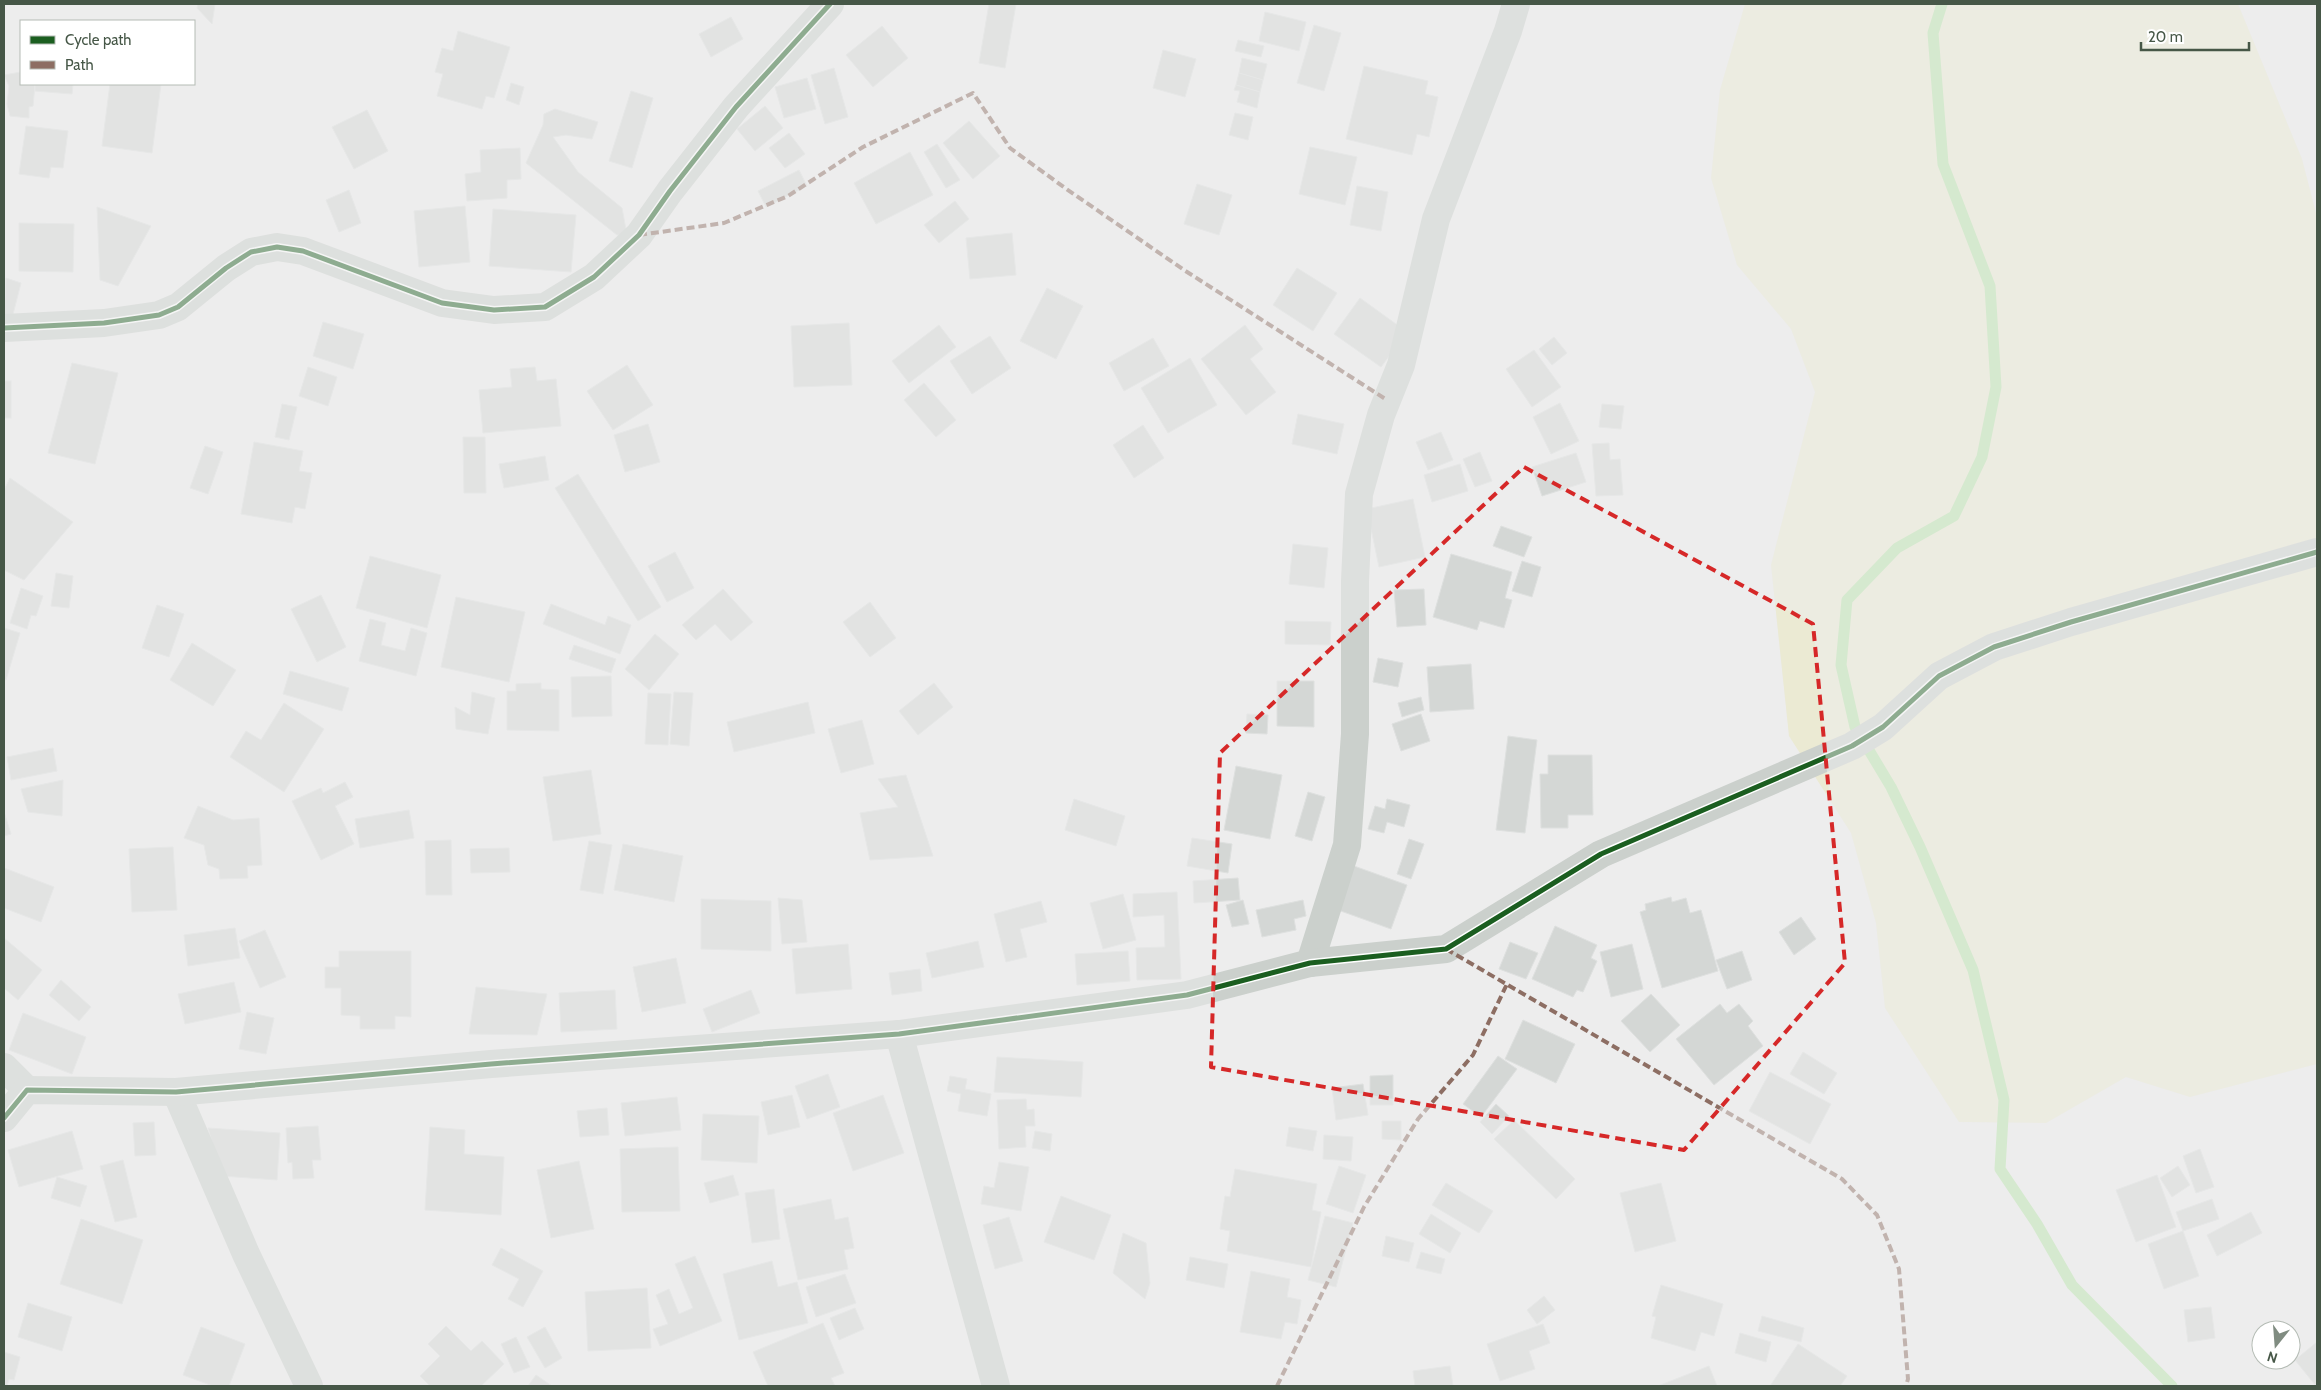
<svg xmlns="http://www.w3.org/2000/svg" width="2321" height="1390" font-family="Cabin,sans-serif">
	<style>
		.green { fill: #ebead3 }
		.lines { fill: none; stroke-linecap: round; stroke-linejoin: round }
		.stream { stroke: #b8e5aa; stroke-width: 11 }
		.building { fill: #d4d7d5; stroke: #dee0df }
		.minor { stroke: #cbd0cc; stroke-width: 28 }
		.quiet { stroke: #8d6e63; stroke-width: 4; stroke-dasharray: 8 4; stroke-linecap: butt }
		.cycleway-casing { stroke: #fff; stroke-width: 8 }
		.cycleway { stroke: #1b5e20; stroke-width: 5 }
		.marked { fill: none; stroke: #d62828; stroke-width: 4; stroke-dasharray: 10 6; stroke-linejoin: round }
	</style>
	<rect width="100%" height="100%" fill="#ededed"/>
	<path class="green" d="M1745,4H2238L2302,159L2317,217V1064L2190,1097L2126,1077L2046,1123L1959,1122L1885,1008L1876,923L1851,833L1789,736L1771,565L1815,392L1791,329L1737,265L1711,178L1720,90Z"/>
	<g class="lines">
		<path class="stream" d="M1942,4L1933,33L1943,164L1990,286L1996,387L1982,457L1954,516L1897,548L1847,600L1841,665L1855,727L1891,787L1920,847L1973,970L2004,1100L2000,1169L2037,1224L2072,1285L2172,1386"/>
	</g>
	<g class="building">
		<path d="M198,4H215L212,24L197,8Z"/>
		<path d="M989,4H1016L1005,68L979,63Z"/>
		<path d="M1265,12L1306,22L1299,51L1259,41Z"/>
		<path d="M731,17L743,39L711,57L699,34Z"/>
		<path d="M1314,25L1341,33L1324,91L1297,83Z"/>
		<path d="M882,26L908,58L873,87L846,55Z"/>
		<path d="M458,31L510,47L494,98L486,96L482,109L437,96L443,74L435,72L442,48L453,51Z"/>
		<path d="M1238,40L1264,46L1261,57L1235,51Z"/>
		<path d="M1163,50L1196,59L1185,97L1153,88Z"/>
		<path d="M1242,58L1267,64L1263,80L1239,73Z"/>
		<path d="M1364,66L1428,81L1425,94L1438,97L1429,137L1417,134L1412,155L1346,139Z"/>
		<path d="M834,68L848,117L825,124L811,75Z"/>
		<path d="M21,72V84H35L33,106L29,107V118L10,116L7,104L9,86L4,75Z"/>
		<path d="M1239,73L1263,80L1260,92L1236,85Z"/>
		<path d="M807,78L816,109L784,118L775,87Z"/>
		<path d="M511,83L524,87L519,105L506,100Z"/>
		<path d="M35,84H73L72,94L35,91Z"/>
		<path d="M110,84H161L152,153L102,146Z"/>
		<path d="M1236,85L1260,92L1257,108L1237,102L1240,91L1234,90Z"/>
		<path d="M631,91L653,98L632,168L609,161Z"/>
		<path d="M765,106L783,128L755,151L737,129Z"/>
		<path d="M555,109L598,122L592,139L566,135L553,137L578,172L622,208L627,235H617L526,163L543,125L544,114Z"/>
		<path d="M367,110L388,151L354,169L332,127Z"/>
		<path d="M1235,113L1253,117L1248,140L1229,135Z"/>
		<path d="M969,121L1000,156L973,179L943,143Z"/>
		<path d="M26,126L68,131L63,168L51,167L49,178L19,174Z"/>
		<path d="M789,133L805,154L785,168L769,148Z"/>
		<path d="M937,144L960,180L946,188L924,152Z"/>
		<path d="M1310,147L1357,157L1345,205L1299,194Z"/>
		<path d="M520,148L521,179L507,180V198L467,201L465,174L481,172L480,150Z"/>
		<path d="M910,152L933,195L876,224L854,183Z"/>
		<path d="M799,170L807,186L766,207L758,191Z"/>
		<path d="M1197,184L1232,195L1219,235L1184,224Z"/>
		<path d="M1357,186L1388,192L1381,231L1350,225Z"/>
		<path d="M349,190L361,223L339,232L326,200Z"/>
		<path d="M955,201L969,219L939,243L924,225Z"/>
		<path d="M465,206L470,262L419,267L414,211Z"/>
		<path d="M97,207L151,226L118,286L100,280Z"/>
		<path d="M493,209L576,215L571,272L489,266Z"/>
		<path d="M19,223L74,224L73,272L19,271Z"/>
		<path d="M1012,233L1016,275L970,279L966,238Z"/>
		<path d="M1297,268L1337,293L1313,331L1273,305Z"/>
		<path d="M6,278L21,283L11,322L4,320Z"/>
		<path d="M1047,288L1083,306L1056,359L1020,341Z"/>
		<path d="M1360,298L1407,332L1381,367L1334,334Z"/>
		<path d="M323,322L364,334L353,369L313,356Z"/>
		<path d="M849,323L852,385L794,387L791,326Z"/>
		<path d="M939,325L956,347L909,383L892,361Z"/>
		<path d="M1245,325L1263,349L1250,359L1276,392L1246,415L1201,359Z"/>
		<path d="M990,336L1011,368L972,394L950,361Z"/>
		<path d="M1554,337L1567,353L1552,365L1539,349Z"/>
		<path d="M1153,338L1169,366L1124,391L1109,363Z"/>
		<path d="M1534,350L1561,387L1532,407L1506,369Z"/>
		<path d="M1190,358L1217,405L1168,433L1141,388Z"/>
		<path d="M72,363L118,373L95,464L48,453Z"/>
		<path d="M627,365L653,405L613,430L587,391Z"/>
		<path d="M308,367L337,377L328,406L299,396Z"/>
		<path d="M535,367L537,381L556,379L561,426L483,433L479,390L512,387L510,369Z"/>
		<rect x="4" y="381" width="7" height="37"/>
		<path d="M924,383L956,420L936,437L904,400Z"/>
		<path d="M1560,403L1579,441L1551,454L1533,417Z"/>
		<path d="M282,404L297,407L289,440L275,437Z"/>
		<path d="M1602,404L1624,406L1621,429L1599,427Z"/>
		<path d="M1298,414L1344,424L1337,454L1292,444Z"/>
		<path d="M648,424L660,462L625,472L614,435Z"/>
		<path d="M1143,425L1164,458L1134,478L1113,445Z"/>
		<path d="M1441,432L1453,460L1428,470L1416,442Z"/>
		<path d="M463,437H485L486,493H464Z"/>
		<path d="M254,442L303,451L299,471L312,473L305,509L295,507L292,523L241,514Z"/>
		<path d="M1609,443L1610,460L1620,459L1623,495L1596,496L1592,444Z"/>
		<path d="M205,446L223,452L208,494L190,488Z"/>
		<path d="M1480,452L1492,481L1475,487L1463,459Z"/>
		<path d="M1576,453L1586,482L1542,496L1532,467Z"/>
		<path d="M545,456L549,480L504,488L499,464Z"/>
		<path d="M1460,464L1468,491L1432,502L1424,475Z"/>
		<path d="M578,474L661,607L638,621L555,488Z"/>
		<path d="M10,478L73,522L24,580L4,570V490Z"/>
		<path d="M1413,499L1425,557L1379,567L1367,509Z"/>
		<path d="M1501,526L1532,537L1524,557L1493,546Z"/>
		<path d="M1293,544L1328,548L1324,588L1289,584Z"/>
		<path d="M675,552L694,588L667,602L648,566Z"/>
		<path d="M1451,554L1512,572L1505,598L1512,600L1504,628L1480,621L1477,630L1433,617Z"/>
		<path d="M370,556L441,575L427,628L356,608Z"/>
		<path d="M1522,561L1541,567L1532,597L1512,591Z"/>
		<path d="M56,573L73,576L69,608L51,606Z"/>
		<path d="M21,588L43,596L36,616L31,615L27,629L10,623Z"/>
		<path d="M723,589L753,622L731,641L715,624L696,640L682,625Z"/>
		<path d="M1424,589L1426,625L1397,627L1394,590Z"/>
		<path d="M321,595L346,647L317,662L291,609Z"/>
		<path d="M456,597L525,612L509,682L441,667Z"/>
		<path d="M870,602L896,638L870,657L843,622Z"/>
		<path d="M551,604L605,625L608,616L631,625L620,654L543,624Z"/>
		<path d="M157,605L184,614L169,657L142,648Z"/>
		<path d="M370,619L386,623L381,645L405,651L411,628L427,633L416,676L359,661Z"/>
		<path d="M1285,621L1331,622L1330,645L1285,644Z"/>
		<path d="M4,628L20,633L6,680L4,679Z"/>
		<path d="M655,634L679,654L649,690L625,669Z"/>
		<path d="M192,643L236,670L213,706L170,680Z"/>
		<path d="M574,645L616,659L611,673L569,659Z"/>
		<path d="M1378,658L1403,663L1398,687L1373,682Z"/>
		<path d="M1471,664L1474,709L1430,712L1427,667Z"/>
		<path d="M290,671L349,688L342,711L283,694Z"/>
		<path d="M611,676L612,716L572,717L571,677Z"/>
		<path d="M1277,681H1314V727L1277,726Z"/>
		<path d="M541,683V689L559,690V731L507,730V691H516V684Z"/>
		<path d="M934,683L953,707L918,735L899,711Z"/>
		<path d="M472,692L495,698L488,734L456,729L455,707L470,715Z"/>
		<path d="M674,692L693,693L689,746L670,744Z"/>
		<path d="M648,693L671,694L668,745L645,744Z"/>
		<path d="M1421,697L1424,710L1402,717L1398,703Z"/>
		<path d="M808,702L815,733L734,752L727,722Z"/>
		<path d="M284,703L324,729L284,792L230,757L246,731L261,740Z"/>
		<path d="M1247,714L1268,715L1267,734L1246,733Z"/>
		<path d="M1421,714L1430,741L1401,751L1392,724Z"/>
		<path d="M862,720L874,764L841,773L828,729Z"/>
		<path d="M1508,736L1537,740L1525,833L1496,830Z"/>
		<path d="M53,748L57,771L11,780L7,757Z"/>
		<path d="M1548,755H1592L1593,815H1568V828H1541L1540,774H1548Z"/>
		<path d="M1236,766L1282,775L1270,839L1224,830Z"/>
		<path d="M591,770L601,834L553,841L543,777Z"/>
		<path d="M906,775L933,856L870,860L860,813L898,807L878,779Z"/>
		<path d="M63,780L62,816L28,812L21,789Z"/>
		<path d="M345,782L353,797L335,806L354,844L321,860L292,801L321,788L323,793Z"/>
		<path d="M1308,792L1325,797L1312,841L1295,836Z"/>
		<path d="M1074,799L1125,816L1116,846L1065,830Z"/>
		<path d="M1387,799L1410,805L1404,827L1387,822L1384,833L1368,829L1375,806L1385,809Z"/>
		<path d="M198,806L233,820L259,818L262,865L247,866L248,878L220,879L219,869L208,865L204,845L184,838Z"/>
		<path d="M409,810L414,838L360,848L355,819Z"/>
		<path d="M4,812L11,834L4,836Z"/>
		<path d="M1192,838L1232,844L1228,873L1187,866Z"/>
		<path d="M1409,839L1424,844L1411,879L1397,874Z"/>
		<path d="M451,840L452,895H426L425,841Z"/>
		<path d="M589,841L612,845L603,894L580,890Z"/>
		<path d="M623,844L683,856L674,902L614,890Z"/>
		<path d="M173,847L177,910L132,912L129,849Z"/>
		<path d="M509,848L510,872L471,873L470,849Z"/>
		<path d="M1354,866L1407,885L1391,929L1338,910Z"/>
		<path d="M4,868L54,887L41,922L4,908Z"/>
		<path d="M1238,878L1240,900L1194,903L1193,881Z"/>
		<path d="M1177,892L1181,979L1137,980L1136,948L1165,947L1164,915L1133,917V894Z"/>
		<path d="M1123,894L1136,940L1103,949L1090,903Z"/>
		<path d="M1671,897L1672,902L1686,898L1690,913L1701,910L1718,971L1662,988L1640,912L1646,910L1645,904Z"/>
		<path d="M778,898L802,900L807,942L782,944Z"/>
		<path d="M701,899L771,901V951L701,949Z"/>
		<path d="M1243,900L1249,924L1232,927L1226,905Z"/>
		<path d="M1303,900L1306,916L1294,919L1296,930L1262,937L1256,910Z"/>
		<path d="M1041,901L1047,922L1020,929L1027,957L1006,962L994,914Z"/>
		<path d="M1801,917L1816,939L1794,955L1779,932Z"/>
		<path d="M1555,926L1597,945L1591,958L1597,961L1583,992L1577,990L1573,997L1532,979Z"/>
		<path d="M235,928L240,958L188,966L184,935Z"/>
		<path d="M265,930L286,977L260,988L239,941Z"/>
		<path d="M4,938L42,970L18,1000L4,988Z"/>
		<path d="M978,941L984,967L932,978L926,953Z"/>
		<path d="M1510,942L1538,953L1526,979L1499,969Z"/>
		<path d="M848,944L852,989L796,994L792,949Z"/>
		<path d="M1632,944L1643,989L1611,997L1600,952Z"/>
		<path d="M339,951H411V1017L395,1016V1029H360V1016L341,1015V988H325V967H339Z"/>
		<path d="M1128,951L1130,981L1077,985L1075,954Z"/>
		<path d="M1742,951L1752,980L1727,989L1716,960Z"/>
		<path d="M676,958L686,1003L642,1012L633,967Z"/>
		<path d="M920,969L922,991L892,995L889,973Z"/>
		<path d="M61,980L91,1007L79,1021L49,995Z"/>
		<path d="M234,982L241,1012L185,1024L178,994Z"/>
		<path d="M476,987L547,994L537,1035L469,1034Z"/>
		<path d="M615,990L617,1029L561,1032L559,993Z"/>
		<path d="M751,990L760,1013L712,1032L703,1009Z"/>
		<path d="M1651,994L1680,1025L1650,1052L1621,1021Z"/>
		<path d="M1720,1004L1727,1013L1739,1004L1753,1021L1748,1026L1763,1046L1714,1085L1676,1039Z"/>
		<path d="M247,1012L274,1018L266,1054L239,1049Z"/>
		<path d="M23,1013L86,1037L72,1074L9,1050Z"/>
		<path d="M1523,1020L1575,1044L1556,1083L1505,1059Z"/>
		<path d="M1803,1052L1837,1073L1824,1094L1790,1074Z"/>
		<path d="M1498,1056L1517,1069L1481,1117L1463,1104Z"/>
		<path d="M997,1057L1083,1062L1081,1097L994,1092Z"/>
		<path d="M1770,1072L1831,1104L1810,1144L1749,1111Z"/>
		<path d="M828,1074L840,1107L807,1119L795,1086Z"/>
		<path d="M1393,1075V1105H1370V1076Z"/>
		<path d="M950,1076L967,1079L965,1089L991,1094L987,1116L958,1111L961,1094L947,1091Z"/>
		<path d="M1363,1084L1368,1115L1336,1120L1332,1088Z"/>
		<path d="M792,1095L800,1127L768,1135L761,1102Z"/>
		<path d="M883,1095L904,1153L853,1171L833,1113Z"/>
		<path d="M677,1097L681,1130L625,1136L621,1103Z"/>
		<path d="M1026,1099L1027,1110L1034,1109L1035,1126H1025L1026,1147L999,1149L997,1100Z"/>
		<path d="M1496,1104L1509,1116L1492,1134L1480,1122Z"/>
		<path d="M607,1108L609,1135L580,1137L577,1111Z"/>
		<path d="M703,1114L759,1116L757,1163L701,1160Z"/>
		<path d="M1514,1120L1575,1179L1556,1199L1494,1139Z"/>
		<path d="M1382,1121H1401V1140L1382,1139Z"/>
		<path d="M154,1122L156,1155L135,1156L133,1123Z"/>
		<path d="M318,1126L321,1160H312L314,1178L293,1179L292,1162L288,1163L286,1128Z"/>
		<path d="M430,1127L465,1130L464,1154L504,1157L501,1215L425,1210Z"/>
		<path d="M1289,1127L1317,1131L1313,1151L1286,1146Z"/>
		<path d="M208,1128L280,1133L277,1180L222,1176Z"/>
		<path d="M72,1131L83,1169L19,1187L8,1150Z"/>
		<path d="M1035,1131L1052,1134L1050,1151L1032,1148Z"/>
		<path d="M1324,1135L1353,1137L1351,1161L1323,1159Z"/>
		<path d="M678,1147L680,1211L622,1212L620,1149Z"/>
		<path d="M2200,1149L2214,1187L2196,1193L2183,1156Z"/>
		<path d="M123,1160L137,1217L115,1222L100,1166Z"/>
		<path d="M579,1161L594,1229L551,1238L537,1170Z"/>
		<path d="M999,1162L1029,1167L1021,1211L981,1204L984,1186L994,1188Z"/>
		<path d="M1339,1166L1366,1175L1353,1213L1326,1204Z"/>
		<path d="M2178,1166L2190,1185L2172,1197L2160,1178Z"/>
		<path d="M1235,1169L1317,1184L1312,1210L1321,1212L1311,1267L1227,1251L1230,1231L1220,1229L1225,1196L1230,1197Z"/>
		<path d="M733,1175L739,1195L710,1203L704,1183Z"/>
		<path d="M2157,1175L2176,1227L2136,1242L2116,1190Z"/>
		<path d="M57,1177L87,1186L80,1207L51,1198Z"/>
		<path d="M1446,1183L1493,1211L1479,1233L1432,1205Z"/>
		<path d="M1661,1183L1676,1241L1635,1252L1620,1193Z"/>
		<path d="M774,1189L780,1239L752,1243L745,1193Z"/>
		<path d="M1061,1196L1111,1215L1094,1260L1044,1242Z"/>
		<path d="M831,1199L835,1220L848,1217L854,1248L844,1250L848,1269L798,1280L783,1209Z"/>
		<path d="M2212,1199L2219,1219L2183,1231L2176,1212Z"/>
		<path d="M2251,1212L2262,1233L2217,1256L2207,1235Z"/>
		<path d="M1431,1214L1461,1233L1450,1253L1419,1234Z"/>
		<path d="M1325,1216L1353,1223L1336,1287L1308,1280Z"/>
		<path d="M1009,1217L1023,1261L995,1269L983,1225Z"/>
		<path d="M81,1219L143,1240L122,1304L60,1284Z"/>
		<path d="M2183,1231L2199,1276L2164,1289L2148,1244Z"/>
		<path d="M1123,1233L1146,1243L1150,1283L1145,1299L1113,1273Z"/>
		<path d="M1386,1236L1414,1243L1409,1262L1382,1256Z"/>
		<path d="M501,1248L543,1271L523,1307L508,1299L519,1279L492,1265Z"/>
		<path d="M1421,1252L1445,1259L1441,1274L1416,1268Z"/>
		<path d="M695,1256L722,1321L660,1346L653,1329L668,1324L656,1295L669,1289L679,1314L693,1308L675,1264Z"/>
		<path d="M1190,1257L1228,1264L1224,1288L1186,1280Z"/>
		<path d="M772,1261L778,1287L797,1282L808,1323L739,1340L723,1274Z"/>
		<path d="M1251,1271L1290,1279L1287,1297L1301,1300L1297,1324L1285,1322L1281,1339L1240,1332Z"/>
		<path d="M845,1274L856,1303L816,1317L806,1287Z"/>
		<path d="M1661,1285L1723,1304L1714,1336L1701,1332L1695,1351L1651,1338L1656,1317L1652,1316Z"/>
		<path d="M647,1288L651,1348L588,1351L585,1292Z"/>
		<path d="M1544,1296L1555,1310L1537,1324L1527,1310Z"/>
		<path d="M28,1303L72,1317L62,1351L18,1337Z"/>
		<path d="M2211,1307L2215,1338L2188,1342L2184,1310Z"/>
		<path d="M855,1308L864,1329L839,1340L830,1318Z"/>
		<path d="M1762,1316L1804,1328L1801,1342L1758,1331Z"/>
		<path d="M823,1323L844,1373L831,1378L835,1386H768L753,1352Z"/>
		<path d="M1543,1324L1550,1343L1529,1351L1535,1369L1500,1381L1487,1344Z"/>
		<path d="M446,1326L471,1351L482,1341L504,1364L481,1386H430L420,1376L440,1356L428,1344Z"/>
		<path d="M201,1327L245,1344L229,1386H213L183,1375Z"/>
		<path d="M545,1327L562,1358L545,1368L527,1337Z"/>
		<path d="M1740,1333L1771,1342L1766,1362L1735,1353Z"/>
		<path d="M516,1337L530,1367L514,1373L501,1344Z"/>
		<path d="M2317,1342V1386H2316L2295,1360Z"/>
		<path d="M1798,1344L1847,1376L1840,1386H1770Z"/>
		<path d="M4,1352L20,1357L14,1380L9,1379L7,1386H4Z"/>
		<path d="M1450,1366L1453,1386H1415L1413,1371Z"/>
		<path d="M1709,1366L1717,1386H1658Z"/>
		<path d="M536,1375L552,1386H528Z"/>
	</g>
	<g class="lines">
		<g class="minor">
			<path d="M4,328L104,323L159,315L178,307L226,268L251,252L277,247L303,251L442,303L494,310L545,307L594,277L639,235L670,191L736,107L830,4"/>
			<path d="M1310,963L1347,845L1355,734V581L1359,494L1381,415L1401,365L1436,219L1508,31L1516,4"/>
			<path d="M899,1034L996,1386"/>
			<path d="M4,1067L27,1090"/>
			<path d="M176,1092L246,1254L309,1386"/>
			<path d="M4,1118L27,1090L176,1092L491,1064L899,1034L1187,995L1310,963L1446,949L1601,854L1852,746L1883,727L1939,676L1994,647L2071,622L2317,552"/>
		</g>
		<g class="quiet">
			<path d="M639,235L724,223L788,196L863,147L973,93L1010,148L1065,188L1184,270L1387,400"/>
			<path d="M1446,949L1842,1179L1877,1215L1899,1269L1908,1379L1906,1386"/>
			<path d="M1277,1386L1364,1207L1418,1119L1473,1055L1507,984"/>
		</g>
		<g class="cycleway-casing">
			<g id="cycleway">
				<path d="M4,328L104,323L159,315L178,307L226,268L251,252L277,247L303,251L442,303L494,310L545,307L594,277L639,235L670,191L736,107L830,4"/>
				<path d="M4,1118L27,1090L176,1092L491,1064L899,1034L1187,995L1310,963L1446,949L1601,854L1852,746L1883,727L1939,676L1994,647L2071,622L2317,552"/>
			</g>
		</g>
		<use href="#cycleway" class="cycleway"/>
	</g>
	<path d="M0 0H2321V1390H0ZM1524,467L1813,624L1845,963L1684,1150L1211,1067L1220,753Z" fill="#ededed" fill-opacity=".55" fill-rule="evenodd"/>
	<path class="marked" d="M1524,467L1813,624L1845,963L1684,1150L1211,1067L1220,753Z"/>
	<rect width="2321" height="1390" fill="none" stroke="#465747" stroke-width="10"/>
	<rect x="20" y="20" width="175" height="65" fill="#ffffff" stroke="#b5bcb5"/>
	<rect x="30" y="36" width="25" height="8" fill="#1b5e20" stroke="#b5bcb5"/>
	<text x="65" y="45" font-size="15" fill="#465747">Cycle path</text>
	<rect x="30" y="61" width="25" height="8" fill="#8d6e63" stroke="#b5bcb5"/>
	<text x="65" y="70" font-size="15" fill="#465747">Path</text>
	<g transform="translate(2276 1345) rotate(197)"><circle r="24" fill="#ffffff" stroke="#b5bcb5"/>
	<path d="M0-4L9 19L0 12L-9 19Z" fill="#808c81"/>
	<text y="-8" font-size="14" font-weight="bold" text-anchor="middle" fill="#465747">N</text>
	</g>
	<path d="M2141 42v8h108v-8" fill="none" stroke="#465747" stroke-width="2.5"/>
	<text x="2148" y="42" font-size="15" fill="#465747" stroke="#ffffff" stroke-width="4" paint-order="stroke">20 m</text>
</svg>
